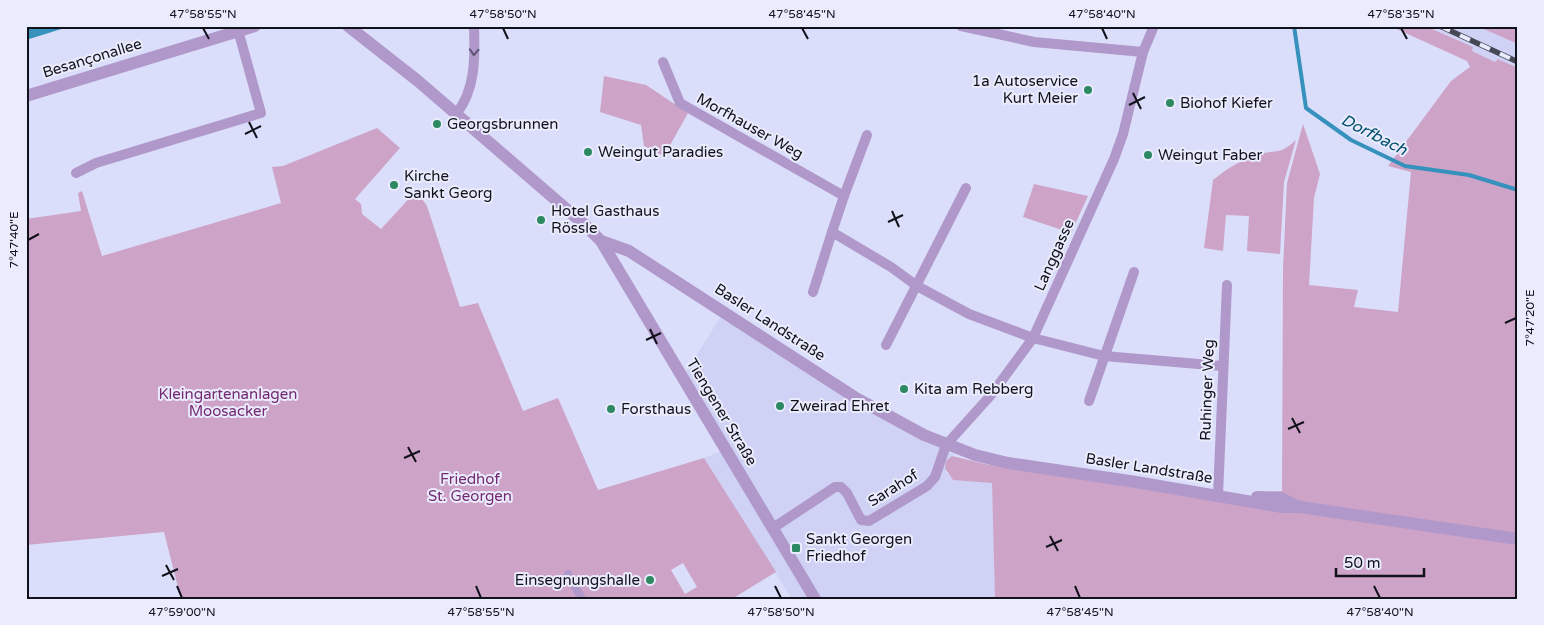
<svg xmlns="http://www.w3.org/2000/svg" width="1544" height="625" font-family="'Varela Round',sans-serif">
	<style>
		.built { fill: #cfd2f5 }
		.green { fill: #cda3c8; fill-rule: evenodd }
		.water { fill: #3691bd }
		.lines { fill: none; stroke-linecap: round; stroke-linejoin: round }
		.stream { stroke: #3691bd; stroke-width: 4 }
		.pedestrian { stroke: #b099ca; stroke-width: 8 }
		.minor { stroke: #b099ca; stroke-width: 10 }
		.tertiary { stroke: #b099ca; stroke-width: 12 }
		.rail-casing { stroke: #464856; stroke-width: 5.5 }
		.rail { stroke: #eaecfd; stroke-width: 4; stroke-dasharray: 11; stroke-linecap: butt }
		.oneway { stroke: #605672 }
		.ticks { fill: none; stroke: #11121b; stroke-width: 2 }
		.poi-dot { fill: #2c8961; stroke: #eaecfd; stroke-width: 2 }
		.labels { text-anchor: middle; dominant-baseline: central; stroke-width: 4; stroke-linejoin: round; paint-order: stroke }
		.street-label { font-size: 15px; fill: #11121b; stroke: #eaecfd }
		.poi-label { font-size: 15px; fill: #11121b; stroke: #eaecfd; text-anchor: start }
		.park-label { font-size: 15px; fill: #742a70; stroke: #eaecfd }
		.water-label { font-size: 16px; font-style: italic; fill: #024f6d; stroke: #eaecfd }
		.neatline { fill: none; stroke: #11121b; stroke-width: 2 }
		.ticks-label { font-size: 12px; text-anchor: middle; fill: #11121b }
	</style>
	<rect width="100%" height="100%" fill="#dbdefa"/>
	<g class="built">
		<path d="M1425,26H1477L1514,42L1518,44V68L1498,59L1496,62L1472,51L1473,47Z"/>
		<path d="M721,316L864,409L955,455L952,456L946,472L953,480L992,482L995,599H792L704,458L731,447L686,372Z"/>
	</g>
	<g class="green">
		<path d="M1390,26H1425L1473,47L1472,51L1495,62L1498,59L1518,68V599H995L992,483L953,480L945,468L946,461L952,456L985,464L1250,505L1253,493L1282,491L1283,269L1287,183L1303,124L1320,174L1314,198L1309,285L1358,290L1354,307L1398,312L1411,172L1388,166L1451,81L1470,67L1467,61Z"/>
		<path d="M1477,26H1512L1518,29V44Z"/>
		<path d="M604,76L646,85L688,113L664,156L644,146L641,125L600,112Z"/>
		<path d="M377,128L400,148L355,199L361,204L362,214L381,229L416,191L427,206L460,307L478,303L523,411L558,398L598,490L704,458L776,572L732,599H181L164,532L26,545V219L81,211L78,193L82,191L102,256L281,203L272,167L283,166ZM683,563L697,587L685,594L671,570Z"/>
		<path d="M1296,140L1284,182L1280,254L1247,251L1249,216L1226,215L1223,251L1204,248L1213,180C1228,168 1242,159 1261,154C1280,149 1279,155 1296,140Z"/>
		<path d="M1034,184L1088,196L1071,233L1023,217Z"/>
	</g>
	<path class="water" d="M33,26H71L26,40V29Z"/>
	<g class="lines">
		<path class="stream" d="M1294,26L1306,108L1351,140L1405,166L1469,175L1518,190"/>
		<path class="pedestrian" d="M568,574L582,599"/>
		<g class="minor">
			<path d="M961,26L1034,42L1143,52"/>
			<path d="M663,62L680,103L844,196L867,135"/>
			<path d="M456,114C476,90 475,56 474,26"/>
			<path d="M76,173L96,163L261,113L238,30"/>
			<path d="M844,196L832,232L891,267L917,286L969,314L1033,338L1104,356L1222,366"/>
			<path d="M813,292L832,232"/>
			<path d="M886,345L966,188"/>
			<path d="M1089,401L1134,272"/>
			<path d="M1218,495L1227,285"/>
			<path d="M773,528L835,487H841L847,493L861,520L869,521L927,486L935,477L946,445L991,395L1033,338L1114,159L1123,134L1143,52L1154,26"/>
		</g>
		<g class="tertiary">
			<path d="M348,26L418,81L586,226L601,241L629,251L856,398L924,435L975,455L1008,463L1136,482L1282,507H1300L1518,539"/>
			<path d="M26,96L255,26"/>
			<path d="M601,241L815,599"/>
			<path d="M1257,497L1281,498L1297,506"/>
		</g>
		<g class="rail-casing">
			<path id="rail" d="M1440,26L1518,62"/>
		</g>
		<use href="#rail" class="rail"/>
	</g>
	<defs><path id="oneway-chevron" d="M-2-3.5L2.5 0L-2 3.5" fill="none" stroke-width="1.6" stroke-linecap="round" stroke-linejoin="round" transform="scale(1.25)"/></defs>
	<use class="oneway" href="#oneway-chevron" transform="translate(474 52) rotate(93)"/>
	<path class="ticks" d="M203,28L209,39M503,28L508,39M802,28L808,39M1102,28L1107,39M1401,28L1407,39M1133,93L1141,109M1129,105L1145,97M249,122L257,138M245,134L261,126M892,211L899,227M888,222L903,215M28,240L39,234M1505,323L1516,318M650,329L657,344M646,340L661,333M1292,418L1300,433M1288,429L1304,422M408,447L416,462M404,458L420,451M1050,536L1058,551M1046,547L1062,540M166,565L174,580M162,576L178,569M177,586L182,598M476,586L481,598M775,586L781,598M1075,586L1080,598M1374,586L1380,598"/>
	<g class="poi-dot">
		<circle cx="1088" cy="90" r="5"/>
		<circle cx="1170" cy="103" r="5"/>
		<circle cx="437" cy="124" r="5"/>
		<circle cx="588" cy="152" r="5"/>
		<circle cx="1148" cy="155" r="5"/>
		<circle cx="394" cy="185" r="5"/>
		<circle cx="541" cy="220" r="5"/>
		<circle cx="904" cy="389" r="5"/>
		<circle cx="780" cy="406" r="5"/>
		<circle cx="611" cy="409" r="5"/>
		<rect x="791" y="543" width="10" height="10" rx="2.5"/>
		<circle cx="650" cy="580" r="5"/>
	</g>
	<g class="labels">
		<g class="street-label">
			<text transform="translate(92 58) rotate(-17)">Besançonallee</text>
			<text transform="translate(750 126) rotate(29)">Morfhauser Weg</text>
			<text transform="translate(1054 255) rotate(-66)">Langgasse</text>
			<text transform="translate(770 322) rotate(33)">Basler Landstraße</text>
			<text transform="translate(1207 390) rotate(-88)">Ruhinger Weg</text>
			<text transform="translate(722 412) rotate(59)">Tiengener Straße</text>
			<text transform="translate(1149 468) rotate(9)">Basler Landstraße</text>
			<text transform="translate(893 488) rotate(-32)">Sarahof</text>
		</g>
		<g class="poi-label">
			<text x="1078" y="81" text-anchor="end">1a Autoservice<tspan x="1078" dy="17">Kurt Meier</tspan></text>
			<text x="1180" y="103">Biohof Kiefer</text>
			<text x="447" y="124">Georgsbrunnen</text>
			<text x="598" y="152">Weingut Paradies</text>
			<text x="1158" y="155">Weingut Faber</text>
			<text x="404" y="176">Kirche<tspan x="404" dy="17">Sankt Georg</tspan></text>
			<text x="551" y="211">Hotel Gasthaus<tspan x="551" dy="17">Rössle</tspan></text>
			<text x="914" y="389">Kita am Rebberg</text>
			<text x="790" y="406">Zweirad Ehret</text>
			<text x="621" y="409">Forsthaus</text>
			<text x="806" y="539">Sankt Georgen<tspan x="806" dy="17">Friedhof</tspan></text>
			<text x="640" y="580" text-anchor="end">Einsegnungshalle</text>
		</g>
		<g class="park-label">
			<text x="228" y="394">Kleingartenanlagen<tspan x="228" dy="17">Moosacker</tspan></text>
			<text x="470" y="479">Friedhof<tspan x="470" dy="17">St. Georgen</tspan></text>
		</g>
		<g class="water-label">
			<text transform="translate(1374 135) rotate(27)">Dorfbach</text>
		</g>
	</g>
	<rect width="1544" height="625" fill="none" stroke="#eaecfd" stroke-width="55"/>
	<path d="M1336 568v8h88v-8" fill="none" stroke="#11121b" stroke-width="2.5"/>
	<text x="1344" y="568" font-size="15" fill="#11121b" stroke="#eaecfd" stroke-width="4" paint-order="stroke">50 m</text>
	<rect x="28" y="28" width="1488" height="570" class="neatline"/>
	<g class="ticks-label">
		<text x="203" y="18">47°58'55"N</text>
		<text x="503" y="18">47°58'50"N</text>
		<text x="802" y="18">47°58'45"N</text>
		<text x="1102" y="18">47°58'40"N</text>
		<text x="1401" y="18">47°58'35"N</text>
		<text transform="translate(14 240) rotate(-90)" y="4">7°47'40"E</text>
		<text transform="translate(1530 318) rotate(-90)" y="4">7°47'20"E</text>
		<text x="182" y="616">47°59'00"N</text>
		<text x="481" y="616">47°58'55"N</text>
		<text x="781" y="616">47°58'50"N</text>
		<text x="1080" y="616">47°58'45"N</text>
		<text x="1380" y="616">47°58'40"N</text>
	</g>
</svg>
